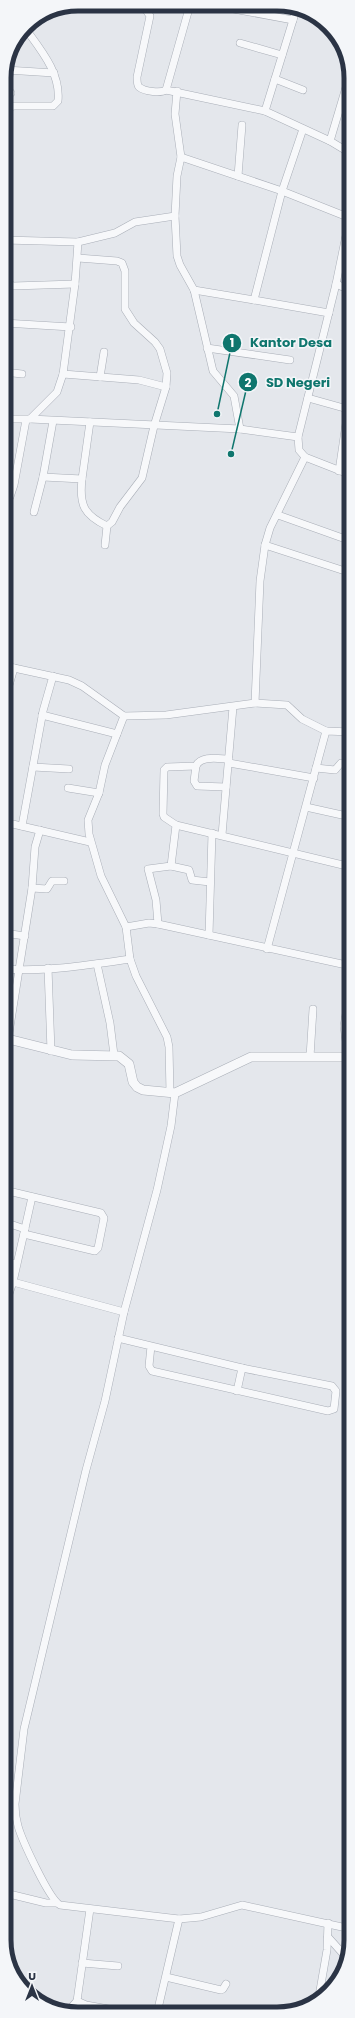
<svg xmlns="http://www.w3.org/2000/svg" width="355" height="2018" font-family="Poppins,sans-serif">
	<style>
		.lines { fill: none; stroke-linecap: round; stroke-linejoin: round }
		.minor-casing { stroke: #a9aeb7; stroke-width: 8 }
		.tertiary-casing { stroke: #a9aeb7; stroke-width: 10 }
		.minor { stroke: #f7f8fa; stroke-width: 7 }
		.tertiary { stroke: #f7f8fa; stroke-width: 9 }
		.rim { fill: none; stroke: #2b3445; stroke-width: 5 }
		.leader { fill: none; stroke: #0f766e; stroke-width: 1.5 }
		.callout-dot { fill: #0f766e; stroke: #f4f6f9; stroke-width: 1.5 }
		.mark-label { font-size: 12px; text-anchor: middle; font-weight: bold; fill: #fff }
		.callout-label { font-size: 13px; text-anchor: middle; font-weight: bold; fill: #0f766e; stroke: #f4f6f9; stroke-width: 3; stroke-linejoin: round; paint-order: stroke }
	</style>
	<rect width="100%" height="100%" fill="#e4e7ec"/>
	<g class="lines">
		<g class="minor-casing">
			<g id="minor">
				<path d="M132,5L146,10L150,16L137,77C137,81 137,85 139,87C145,92 161,93 166,90"/>
				<path d="M190,5L166,90L265,111"/>
				<path d="M217,6L293,20"/>
				<path d="M297,7L265,111L330,141L350,153"/>
				<path d="M240,43L282,55"/>
				<path d="M6,70L54,73"/>
				<path d="M275,79L303,90"/>
				<path d="M177,91L175,114L181,157"/>
				<path d="M4,94L11,93"/>
				<path d="M4,108L14,106H53L58,101C61,73 40,49 25,28"/>
				<path d="M303,129L282,191L254,300L329,313"/>
				<path d="M330,141L350,74"/>
				<path d="M238,176L242,125"/>
				<path d="M175,216L177,256L180,265L194,290L213,371L234,396L240,429"/>
				<path d="M4,240L78,242"/>
				<path d="M78,258L117,261L122,263L125,271V309L134,323L155,342L160,349L167,373L166,387L154,426L142,478L120,507L112,522L107,526L105,545"/>
				<path d="M4,281L13,286L75,284"/>
				<path d="M336,284L350,290"/>
				<path d="M194,290L254,300"/>
				<path d="M4,323L71,327"/>
				<path d="M207,348L290,360"/>
				<path d="M4,372L22,374"/>
				<path d="M63,374L139,380L166,387"/>
				<path d="M100,377L104,352"/>
				<path d="M308,398L351,410"/>
				<path d="M4,419H30L57,392L63,374L75,284L78,242L115,233L135,222L175,216L177,176L181,157L282,191L350,218"/>
				<path d="M30,419L240,429L298,437L336,284L350,216"/>
				<path d="M298,437L299,450L305,457L351,475"/>
				<path d="M339,471L348,410"/>
				<path d="M43,477L82,479L90,422"/>
				<path d="M82,479C79,505 84,515 107,526"/>
				<path d="M4,502L10,497L14,485L26,420"/>
				<path d="M34,512L43,477L53,421"/>
				<path d="M278,515L351,541"/>
				<path d="M265,545L270,528L305,457"/>
				<path d="M4,666L14,668"/>
				<path d="M4,703L14,668L69,680L82,686L124,716L105,765L99,793L88,820L89,834L101,876L126,927L130,959L136,976L167,1037L169,1047L170,1093"/>
				<path d="M255,703L287,705L302,719L326,731"/>
				<path d="M42,715L117,734"/>
				<path d="M124,716L166,715L255,703L260,581L265,545L351,573"/>
				<path d="M229,763L314,778"/>
				<path d="M196,766L194,781L197,786L226,787"/>
				<path d="M33,767L69,769"/>
				<path d="M316,768L335,770L341,763H351"/>
				<path d="M68,788L99,793"/>
				<path d="M306,807L342,815"/>
				<path d="M4,822L90,842"/>
				<path d="M176,825L351,867"/>
				<path d="M22,826L43,711L53,676"/>
				<path d="M222,835L233,707"/>
				<path d="M171,866L189,870L192,880L210,882"/>
				<path d="M32,888L47,889L52,881H64"/>
				<path d="M158,924L156,900L148,869L171,866L176,825L164,817L163,814L164,770L167,767L196,766C201,755 219,759 229,759"/>
				<path d="M126,927L149,923L158,924L351,966"/>
				<path d="M4,933L25,936"/>
				<path d="M209,935L212,833"/>
				<path d="M267,949L326,731L351,732"/>
				<path d="M97,964L110,1023L114,1055"/>
				<path d="M48,968L51,1051"/>
				<path d="M4,969C45,972 89,965 130,959"/>
				<path d="M8,1039L32,888L35,847L40,830"/>
				<path d="M310,1057L313,1009"/>
				<path d="M348,1057L344,1026L351,983"/>
				<path d="M175,1093L171,1126L157,1190L124,1312L105,1401L86,1470L24,1729L15,1804C15,1812 16,1819 18,1826C22,1840 49,1899 60,1905L179,1919L201,1917L242,1905L351,1929"/>
				<path d="M4,1190L101,1213L104,1218L98,1248L95,1251L24,1234"/>
				<path d="M32,1197L13,1282L124,1312"/>
				<path d="M4,1222L25,1229"/>
				<path d="M4,1261L16,1264"/>
				<path d="M4,1299L8,1297L13,1282"/>
				<path d="M118,1338L242,1368L332,1386L336,1391L334,1409L328,1411L152,1371L149,1366L151,1346"/>
				<path d="M237,1391L242,1368"/>
				<path d="M5,1893L46,1903H56"/>
				<path d="M90,1909L77,2001L86,2005L131,2013"/>
				<path d="M328,1937L345,1956"/>
				<path d="M82,1963L118,1966"/>
				<path d="M166,1977L221,1990L223,1989L226,1984"/>
				<path d="M319,1996L327,1950L328,1923"/>
				<path d="M66,2013L77,2001"/>
				<path d="M157,2013L179,1919"/>
			</g>
		</g>
		<g class="tertiary-casing">
			<path id="tertiary" d="M4,1038L72,1055L119,1056L129,1064L133,1082L137,1087L143,1090L175,1093L251,1057H351"/>
		</g>
		<use href="#minor" class="minor"/>
		<use href="#tertiary" class="tertiary"/>
	</g>
	<path d="M0 0H355V2018H0ZM78 11H277A67 67 0 0 1 344 78V1940A67 67 0 0 1 277 2007H78A67 67 0 0 1 11 1940V78A67 67 0 0 1 78 11Z" fill="#f4f6f9" fill-rule="evenodd"/>
	<path class="rim" d="M78 11H277A67 67 0 0 1 344 78V1940A67 67 0 0 1 277 2007H78A67 67 0 0 1 11 1940V78A67 67 0 0 1 78 11Z"/>
	<path class="leader" d="M217 414L232 343M231 454L248 382"/>
	<g class="callout-dot">
		<circle cx="217" cy="414" r="4"/>
		<circle cx="231" cy="454" r="4"/>
		<circle cx="232" cy="343" r="10"/>
		<circle cx="248" cy="382" r="10"/>
	</g>
	<g class="mark-label">
		<text x="232" y="347">1</text>
		<text x="248" y="387">2</text>
	</g>
	<g class="callout-label">
		<text x="291" y="347">Kantor Desa</text>
		<text x="298" y="387">SD Negeri</text>
	</g>
	<g transform="translate(32 1986)" stroke="#f4f6f9" stroke-width="3" paint-order="stroke">
	<path d="M0-3L7 15L0 10L-7 15Z" fill="#2b3445"/>
	<text y="-6" font-size="11" font-weight="bold" text-anchor="middle" fill="#2b3445">U</text>
	</g>
</svg>
